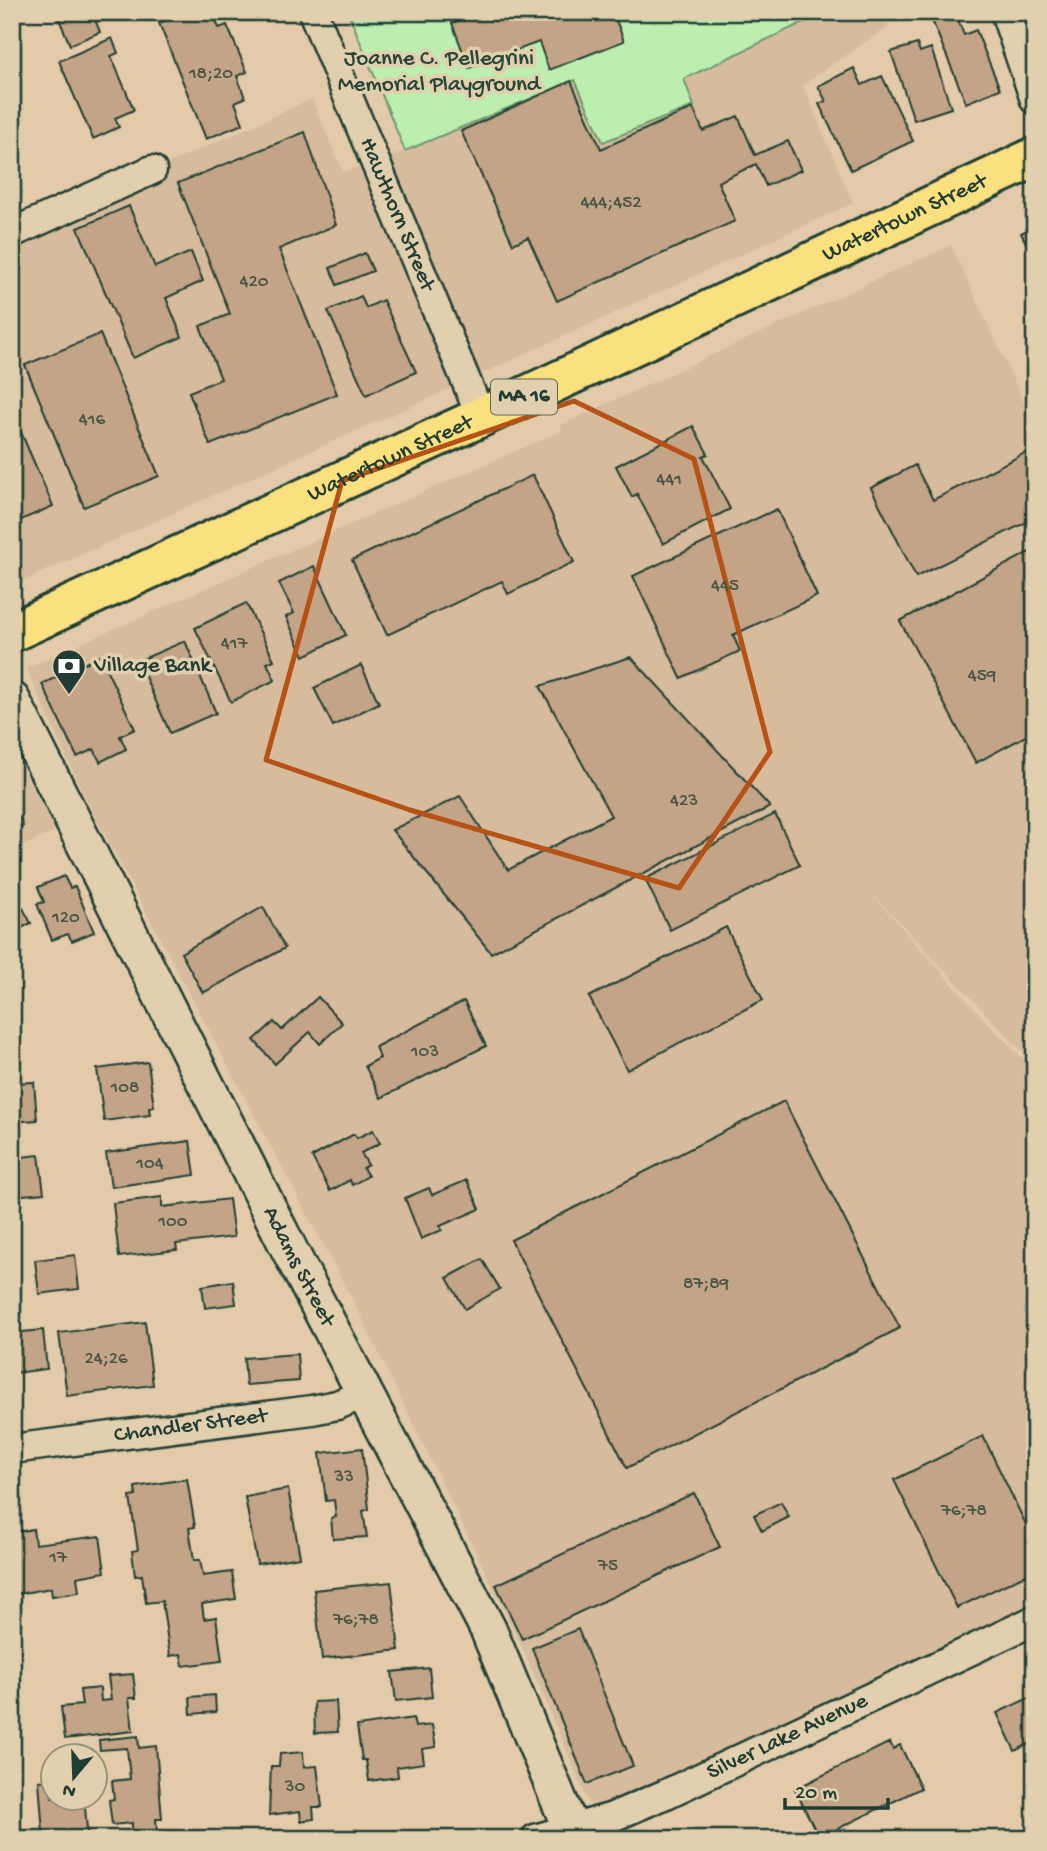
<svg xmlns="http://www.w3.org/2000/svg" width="1047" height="1851" font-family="'Gochi Hand',sans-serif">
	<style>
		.built { fill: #d6bc9c }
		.green { fill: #bcefaf; stroke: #6e9672; stroke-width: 2 }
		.building { fill: #c4a486; stroke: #1f3d34; stroke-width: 2 }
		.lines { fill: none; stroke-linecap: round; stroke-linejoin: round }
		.minor-casing { stroke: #1f3d34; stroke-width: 33 }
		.tertiary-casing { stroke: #1f3d34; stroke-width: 40 }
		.primary-casing { stroke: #1f3d34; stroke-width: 44 }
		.minor { stroke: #e2cfad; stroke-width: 28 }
		.tertiary { stroke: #e2cfad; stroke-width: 35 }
		.primary { stroke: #fbe080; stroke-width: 38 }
		.marked { fill: none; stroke: #b65216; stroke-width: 5; stroke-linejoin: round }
		.labels { text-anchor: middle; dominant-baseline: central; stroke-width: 7; stroke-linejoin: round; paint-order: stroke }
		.number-label { font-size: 19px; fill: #485748 }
		.shield { fill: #e2cfad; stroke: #5a6958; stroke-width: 2 }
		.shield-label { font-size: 21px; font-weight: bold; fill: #1f3d34 }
		.park-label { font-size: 23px; fill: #27463a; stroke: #e2cfad }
		.street-label { font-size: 23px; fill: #1f3d34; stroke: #e2cfad }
		.poi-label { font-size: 23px; fill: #1f3d34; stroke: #e2cfad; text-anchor: start }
	</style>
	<rect width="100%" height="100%" fill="#e3cba9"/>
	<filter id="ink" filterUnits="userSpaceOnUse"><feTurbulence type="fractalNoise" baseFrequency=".0143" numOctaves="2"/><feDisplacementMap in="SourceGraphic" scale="14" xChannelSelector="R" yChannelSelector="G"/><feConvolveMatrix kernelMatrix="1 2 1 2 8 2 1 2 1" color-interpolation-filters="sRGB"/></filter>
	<g filter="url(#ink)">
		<g class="built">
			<path d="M825,12H883L889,26L803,85L853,203L425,400L12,586V342L15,341L12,335V233L312,99L343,172L405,151L575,80L603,142L694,106L683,79Z"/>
			<path d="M951,245L1035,426V1065L858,879L995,1031L1035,1070V1616L597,1822L526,1656L358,1310L84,796L26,668L561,431V425Z"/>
			<path d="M12,750L55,831L12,851Z"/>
		</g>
		<path class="green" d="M348,12H825L684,79L694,106L603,142L575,80L405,151Z"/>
		<g class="building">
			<path d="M74,12H92L100,32L70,45L59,19Z"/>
			<path d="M168,12H212L219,28L227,25L247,72L237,76L245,98L235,102L243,124L206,139L159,23L171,18Z"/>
			<path d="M480,12H613L624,41L549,70L539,42L469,68L452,23Z"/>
			<path d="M946,12H955L964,35L976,30L1000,89L966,103L931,18Z"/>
			<path d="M112,38L118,53L111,56L134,110L115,118L119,127L93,139L59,61Z"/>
			<path d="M917,44L920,52L931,48L951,108L914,120L891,52Z"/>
			<path d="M854,68L862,85L882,76L913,141L851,170L819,104L826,101L818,86Z"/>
			<path d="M571,81L601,149L693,108L703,131L738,116L755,155L788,141L801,170L766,186L756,164L718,182L735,221L557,301L528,237L513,244L461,131Z"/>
			<path d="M305,132L336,225L279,249L337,394L210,445L189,392L221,379L200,326L230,314L178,183Z"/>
			<path d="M129,206L155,267L191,252L203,281L166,298L182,337L133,358L78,228Z"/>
			<path d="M1035,226V261L1021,233Z"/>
			<path d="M365,253L373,271L337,285L330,268Z"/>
			<path d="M361,296L366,308L383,300L416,372L366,395L328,311Z"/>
			<path d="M100,334L159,476L84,507L25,365Z"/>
			<path d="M693,426L708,454L703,456L730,509L663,544L637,494L632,497L616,466Z"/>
			<path d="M20,430L53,506L12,524V433Z"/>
			<path d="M1029,451L1035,462V518L916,577L871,488L915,465L933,500Z"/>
			<path d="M533,475L574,562L508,594L502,581L387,635L352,560Z"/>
			<path d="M777,509L817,596L733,635L740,651L681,678L633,576Z"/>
			<path d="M1035,549V731L976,763L900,621Z"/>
			<path d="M314,566L346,635L304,656L286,617L294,613L279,583Z"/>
			<path d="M246,603L274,660L267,663L275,680L231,702L195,628Z"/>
			<path d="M185,641L216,713L170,733L138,661Z"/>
			<path d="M100,656L135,729L120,736L126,749L100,762L94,749L77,757L42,684Z"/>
			<path d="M631,657L770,807L491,953L392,830L460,796L508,870L611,816L540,686Z"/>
			<path d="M361,665L379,703L333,726L314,688Z"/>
			<path d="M12,806L23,826L12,832Z"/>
			<path d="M775,814L800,865L670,930L645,879Z"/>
			<path d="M64,876L70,888L75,886L94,932L72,941L68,934L52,940L37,904L44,902L38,887Z"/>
			<path d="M12,888L31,923L12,933Z"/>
			<path d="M263,907L285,948L203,993L181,953Z"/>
			<path d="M726,927L763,1000L627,1070L589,997Z"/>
			<path d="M318,997L342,1023L320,1044L310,1032L275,1064L254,1040L274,1022L282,1030Z"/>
			<path d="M464,1001L486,1046L381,1098L365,1066L380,1058L375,1047Z"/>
			<path d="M148,1062L154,1107L149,1108L150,1115L104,1121L97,1069Z"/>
			<path d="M34,1082L37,1120L12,1122V1083Z"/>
			<path d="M784,1101L900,1328L627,1468L511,1240Z"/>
			<path d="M373,1130L380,1143L361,1153L368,1165L363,1168L368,1176L352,1185L350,1180L330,1191L312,1157L354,1134L357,1138Z"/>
			<path d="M190,1141L195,1175L111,1187L106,1153Z"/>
			<path d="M39,1155L44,1193L13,1196L12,1158Z"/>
			<path d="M467,1180L480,1209L440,1226L442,1230L421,1239L405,1198L429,1188L432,1195Z"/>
			<path d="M162,1197V1207L229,1199L234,1237L176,1244L177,1250L119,1257L113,1203Z"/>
			<path d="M75,1255L79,1289L39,1294L35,1260Z"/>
			<path d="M482,1259L500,1289L465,1309L447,1278Z"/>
			<path d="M233,1281L236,1304L205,1308L202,1286Z"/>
			<path d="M145,1322L153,1385L67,1396L59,1333Z"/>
			<path d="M43,1330L47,1369L15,1373L12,1333Z"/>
			<path d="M297,1354L299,1381L246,1385L244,1358Z"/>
			<path d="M983,1436L1035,1543V1570L957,1608L894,1480Z"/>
			<path d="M362,1448L369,1509L363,1511L367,1537L333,1539L331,1518L336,1517L334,1500L326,1501L320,1453Z"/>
			<path d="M187,1479L195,1527L189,1528L194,1560H200L203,1576L232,1572L236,1599L202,1604L204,1619L216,1617L222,1661L183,1666L181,1654L170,1656L162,1601L146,1603L142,1575L135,1576L132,1551L138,1550L130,1497L136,1496L135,1487Z"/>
			<path d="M288,1489L300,1557L257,1564L245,1497Z"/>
			<path d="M694,1493L720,1547L522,1639L496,1585Z"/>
			<path d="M781,1502L789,1517L762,1531L754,1515Z"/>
			<path d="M33,1529L35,1544L100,1536L105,1572L77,1577L79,1592L52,1596L51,1588L12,1595V1533Z"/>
			<path d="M391,1582L399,1650L322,1659L314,1590Z"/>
			<path d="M578,1629L633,1766L587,1784L532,1648Z"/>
			<path d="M429,1668L432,1697L396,1701L392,1672Z"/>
			<path d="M133,1674L136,1698H129L133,1731L65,1739L61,1707L82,1705L80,1690L100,1688L101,1701L111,1700L108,1676Z"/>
			<path d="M215,1695L216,1712L191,1714L190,1697Z"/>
			<path d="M1035,1695V1741L1015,1751L997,1713Z"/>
			<path d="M336,1701L338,1732L315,1733L314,1702Z"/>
			<path d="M413,1718L415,1727L432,1725L436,1747L422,1749L424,1763L397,1767L398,1777L369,1781L366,1760H362L357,1726Z"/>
			<path d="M138,1736L139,1748L156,1746L162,1819H156L157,1832L132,1834V1823L112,1825L109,1800L114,1799L112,1781L130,1779L127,1748L100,1750L99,1740Z"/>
			<path d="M890,1742L893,1749L900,1745L921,1788L819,1838L795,1789Z"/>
			<path d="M303,1752L304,1767L317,1766L322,1807H313L314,1819L301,1821L300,1811L269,1815L271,1766H279L280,1754Z"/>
			<path d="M52,1780V1798H84L88,1839H52L51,1832L43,1833L39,1781Z"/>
		</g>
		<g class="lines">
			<g class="minor-casing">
				<g id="minor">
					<path id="s1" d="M313,12L481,417"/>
					<path d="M1005,12L1035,100"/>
					<path d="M12,233L152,170"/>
					<path id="s2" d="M12,1449L312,1410L337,1405L366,1393"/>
					<path id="s3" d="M535,1839L610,1818L666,1794L1035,1620"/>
				</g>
			</g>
			<g class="tertiary-casing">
				<g id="tertiary">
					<path id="s4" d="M12,700L288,1247L488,1629L575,1839"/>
				</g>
			</g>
			<g class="primary-casing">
				<g id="primary">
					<path id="s5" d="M12,632L481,417L1035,157"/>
				</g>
			</g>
			<use href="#minor" class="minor"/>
			<use href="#tertiary" class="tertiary"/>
			<use href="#primary" class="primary"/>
		</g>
	</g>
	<path class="marked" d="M574,401L694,459L770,752L679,888L410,810L266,760L342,481Z"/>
	<defs>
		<g id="bank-pin" transform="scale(1.75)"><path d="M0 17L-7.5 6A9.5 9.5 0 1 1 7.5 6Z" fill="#1f3d34" stroke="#e2cfad"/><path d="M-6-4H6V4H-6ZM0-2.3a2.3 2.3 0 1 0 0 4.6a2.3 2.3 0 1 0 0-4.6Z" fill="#fff"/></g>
	</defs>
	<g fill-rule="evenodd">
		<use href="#bank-pin" x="69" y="666"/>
	</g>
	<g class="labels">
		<g class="number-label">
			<text x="211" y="74">18;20</text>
			<text x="611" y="203">444;452</text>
			<text x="254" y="282">420</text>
			<text x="92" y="420">416</text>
			<text x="669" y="480">441</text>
			<text x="725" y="586">445</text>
			<text x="234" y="644">417</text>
			<text x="982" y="676">459</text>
			<text x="684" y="801">423</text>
			<text x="66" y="918">120</text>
			<text x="425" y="1052">103</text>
			<text x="125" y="1088">108</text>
			<text x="150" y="1164">104</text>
			<text x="173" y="1222">100</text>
			<text x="706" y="1284">87;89</text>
			<text x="106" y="1359">24;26</text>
			<text x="344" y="1477">33</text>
			<text x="964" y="1511">76;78</text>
			<text x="58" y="1558">17</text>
			<text x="608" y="1566">75</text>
			<text x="356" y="1620">76;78</text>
			<text x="295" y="1787">30</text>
		</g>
		<rect class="shield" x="491" y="379.5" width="66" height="35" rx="5"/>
		<g class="shield-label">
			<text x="524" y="397">MA 16</text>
		</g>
		<g class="park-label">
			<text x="439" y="59">Joanne C. Pellegrini<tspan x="439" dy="26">Memorial Playground</tspan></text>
		</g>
		<g class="street-label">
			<text stroke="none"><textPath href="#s1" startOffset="219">Hawthorn Street</textPath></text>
			<text stroke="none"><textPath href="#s5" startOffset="984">Watertown Street</textPath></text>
			<text stroke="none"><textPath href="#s5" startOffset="416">Watertown Street</textPath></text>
			<text stroke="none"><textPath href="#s4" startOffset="635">Adams Street</textPath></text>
			<text stroke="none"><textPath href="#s2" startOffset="180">Chandler Street</textPath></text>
			<text stroke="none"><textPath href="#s3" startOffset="273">Silver Lake Avenue</textPath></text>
		</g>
		<g class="poi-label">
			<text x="94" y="666">Village Bank</text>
		</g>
	</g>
	<rect width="1047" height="1851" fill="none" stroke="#e2cfad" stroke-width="42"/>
	<rect x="21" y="21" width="1005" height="1809" fill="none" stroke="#1f3d34" stroke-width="2.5" filter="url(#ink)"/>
	<g transform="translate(74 1777) rotate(199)"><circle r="33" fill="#e2cfad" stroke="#94957d" stroke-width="2"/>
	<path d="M0-5L12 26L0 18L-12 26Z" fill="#1f3d34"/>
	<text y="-10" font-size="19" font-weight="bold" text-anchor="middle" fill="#1f3d34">N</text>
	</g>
	<path d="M785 1798v10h103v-10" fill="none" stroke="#1f3d34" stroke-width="3.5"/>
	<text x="795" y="1798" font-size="21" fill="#1f3d34" stroke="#e2cfad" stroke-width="5" paint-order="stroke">20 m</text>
</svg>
